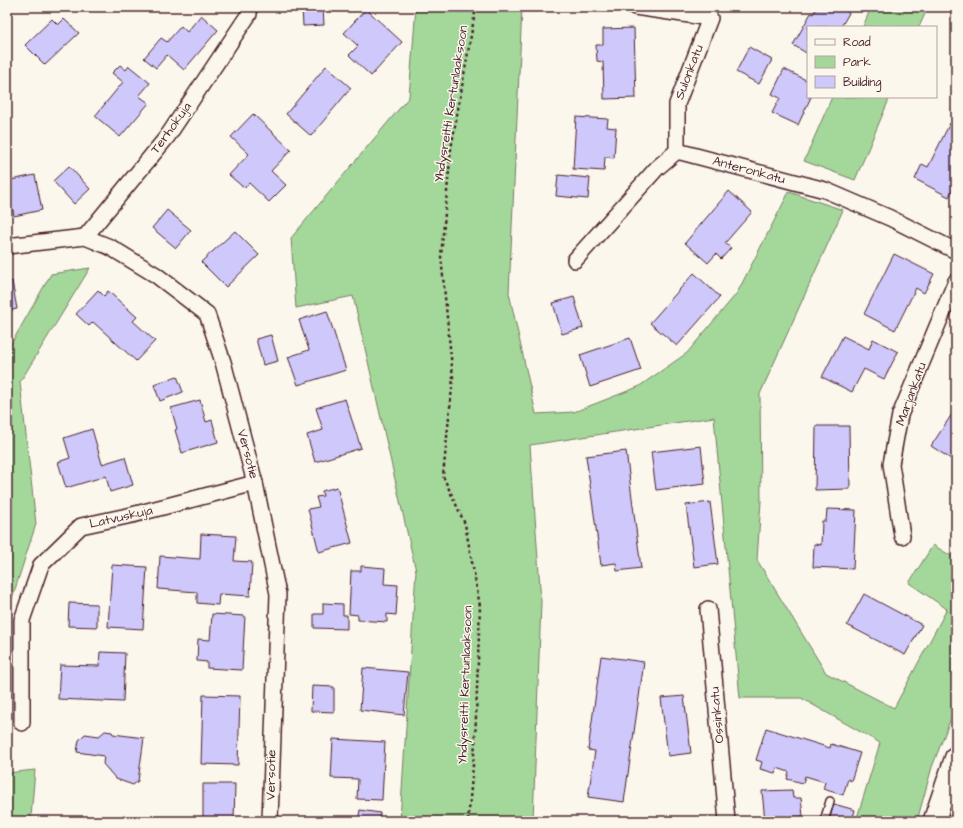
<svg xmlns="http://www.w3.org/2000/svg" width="963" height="828" font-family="'Architects Daughter',sans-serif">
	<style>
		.green { fill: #a4d89b; stroke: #777c63 }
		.building { fill: #cec8fb; stroke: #4a1f2b }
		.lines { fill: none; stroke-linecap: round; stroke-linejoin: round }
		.lane-casing { stroke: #4a1f2b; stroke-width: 10 }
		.street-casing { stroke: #4a1f2b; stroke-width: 18 }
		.secondary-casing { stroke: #4a1f2b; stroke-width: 24 }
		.path { stroke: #4a1f2b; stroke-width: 2.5; stroke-dasharray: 3 3; stroke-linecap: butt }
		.lane { stroke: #fbf7ec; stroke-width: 7 }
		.street { stroke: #fbf7ec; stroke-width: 15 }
		.secondary { stroke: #fbf7ec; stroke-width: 21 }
		.labels { text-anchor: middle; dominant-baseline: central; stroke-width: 3; stroke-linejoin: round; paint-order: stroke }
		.street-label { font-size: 13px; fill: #4a1f2b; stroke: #fbf7ec }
	</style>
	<rect width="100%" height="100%" fill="#fbf7ec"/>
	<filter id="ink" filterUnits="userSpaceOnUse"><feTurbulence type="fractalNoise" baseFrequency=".025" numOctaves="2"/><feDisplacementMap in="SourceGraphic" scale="8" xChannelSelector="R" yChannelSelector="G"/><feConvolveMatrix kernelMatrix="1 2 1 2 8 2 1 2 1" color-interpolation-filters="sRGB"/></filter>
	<g filter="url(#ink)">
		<g class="green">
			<path d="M416,7H522L509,293L536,414L574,412L638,387L687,353L737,293L789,192L843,210L760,394L761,501L757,560L826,673L894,708L947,609L909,583L933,545L956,559V705L932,767L917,821H856L880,743L801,698H740L714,417L530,445L541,602L533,821H400L416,571L353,296L296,308L291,238L409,97Z"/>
			<path d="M871,7H928L919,27H863Z"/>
			<path d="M832,97H890L855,180L804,161Z"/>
			<path d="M90,268L20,382L36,524L7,614V351L51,274Z"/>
			<path d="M35,770L31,817L66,821H7V773Z"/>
		</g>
		<g class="building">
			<path d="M302,7H323L324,25L303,26Z"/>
			<path d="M817,7H840L849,13L841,27H808V54L793,45L811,13L813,14Z"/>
			<path d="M366,9L402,42L371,76L349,55L358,46L344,33Z"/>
			<path d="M201,15L218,30L184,70L167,55L156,68L144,58L161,38L167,42L181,26L187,32Z"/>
			<path d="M52,19L58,25L64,19L79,33L45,65L25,45Z"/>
			<path d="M634,28L636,98L604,99L603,62L597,61L596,45H603V29Z"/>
			<path d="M749,47L772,60L759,84L736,72Z"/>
			<path d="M120,65L126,70L129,66L150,83L139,96L149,103L120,137L95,116L123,82L112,73Z"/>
			<path d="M326,66L351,88L311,136L286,114Z"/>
			<path d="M784,69L808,81V97H811L798,125L772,113L780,98L772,94Z"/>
			<path d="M253,114L291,150L271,171L286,185L269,202L249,183L244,188L229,175L249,154L231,137Z"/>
			<path d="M576,117L608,119L607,127L616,128L614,158L605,157L604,171L573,169Z"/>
			<path d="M950,123L956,127V183L949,197L915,179L922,164L928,167Z"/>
			<path d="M69,166L90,189L74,204L53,181Z"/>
			<path d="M7,172H9L11,180L35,175L42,210L14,216L13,210L7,211Z"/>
			<path d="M558,175L590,178L588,199L556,196Z"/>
			<path d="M729,191L752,212L725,243L731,248L721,259L716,254L708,263L685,243Z"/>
			<path d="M167,210L191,230L176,248L152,228Z"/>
			<path d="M235,231L259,255L226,287L201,262Z"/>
			<path d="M894,254L934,274L924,293L916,288L895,330L864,314Z"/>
			<path d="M694,273L720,297L677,346L650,323Z"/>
			<path d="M12,281L17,309L7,311V282Z"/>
			<path d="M98,290L104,296L108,291L137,317L133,321L155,341L136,361L93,322L89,326L76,314Z"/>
			<path d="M574,297L583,328L562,334L553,303Z"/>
			<path d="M327,311L346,370L298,385L288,357L309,350L299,320Z"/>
			<path d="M271,335L278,361L263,365L256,339Z"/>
			<path d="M843,336L869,349L873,339L898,352L884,379L864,369L852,392L822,377Z"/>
			<path d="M630,338L641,370L590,387L580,355Z"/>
			<path d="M177,376L183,392L160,401L154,385Z"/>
			<path d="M345,399L361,448L315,462L307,435L323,430L316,408Z"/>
			<path d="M200,400L206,422L212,420L218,442L182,453L175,430L177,429L171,408Z"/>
			<path d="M956,408V458L954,461L931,446Z"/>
			<path d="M816,426H849L850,489L815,490Z"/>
			<path d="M92,429L102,464L125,457L133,485L110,492L106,476L66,488L58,462L70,458L64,438Z"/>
			<path d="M701,446L705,484L656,490L651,452Z"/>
			<path d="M626,451L641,568L617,571L616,563L601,565L586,456Z"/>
			<path d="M337,487L352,543L319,552L308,509L319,507L316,497L323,496L322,491Z"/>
			<path d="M710,502L718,564L694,567L686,505Z"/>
			<path d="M827,509L856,510L853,569L813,567L814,544L821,545L822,521H826Z"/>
			<path d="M201,534L236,536L234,561L252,562L250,596L219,594L218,605L197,603V592L158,589L160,556L200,559Z"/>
			<path d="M112,565L147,567L143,629L108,627Z"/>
			<path d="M361,566L385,568L384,584L398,585L396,615L387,614V622L358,620V615L349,614L351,571H361Z"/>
			<path d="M864,594L922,625L905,655L847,625Z"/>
			<path d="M69,603L97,604V627L68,626Z"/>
			<path d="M323,603L343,604V615H347V629L314,628V614H323Z"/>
			<path d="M212,614L245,616L242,670L207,668V662L197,661L198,639L210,640Z"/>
			<path d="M100,652L125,653L123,702L58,699L60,665L99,666Z"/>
			<path d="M601,656L644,662L624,802L588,797L595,751L588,750Z"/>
			<path d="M363,668L408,672L404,715L360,710Z"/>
			<path d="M312,686L334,687V712L311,711Z"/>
			<path d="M203,695L240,696L238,765L201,764Z"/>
			<path d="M684,696L691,753L668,756L661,698Z"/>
			<path d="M766,728L830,748L831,744L860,753L851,781L848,779L843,795L823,789L825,782L805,776L803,783L787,779L789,772L777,768L775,773L760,769L762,762L756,760Z"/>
			<path d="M105,731L112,732L113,734L144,738L138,781L133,785L116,779L103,764L104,756L77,752L79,740L85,734L99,736Z"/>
			<path d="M333,739L385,742L382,800L357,799L358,779L331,778Z"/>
			<path d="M203,784H235L234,821H203Z"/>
			<path d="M792,790L793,798H801L803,816L794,817V821H765L762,791Z"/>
			<path d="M834,804L855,810L852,821H829Z"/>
			<path d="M360,810L380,813L379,821H358Z"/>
		</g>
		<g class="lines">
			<g class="lane-casing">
				<path id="lane" d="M824,821L830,801"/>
			</g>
			<g class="street-casing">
				<g id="street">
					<path d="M635,7L710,18L677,104V151"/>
					<path d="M85,237L167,137L249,14"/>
					<path d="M7,246L85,237L110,247L156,275L207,314L223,362L255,483L278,594L270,820"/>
					<path d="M575,260L657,168L677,151L825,190L890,218L956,251"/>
					<path d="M902,536L891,464L900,415L956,281"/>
					<path d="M708,609L727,821"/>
					<path d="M22,723V620L41,565L81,526L132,515L255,483"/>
				</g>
			</g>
			<g class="secondary-casing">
				<path id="secondary" d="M934,821L956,757"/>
			</g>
			<path class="path" d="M468,821L475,743L480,606L465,524L443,476L453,378L441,256L451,149L476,7"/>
			<use href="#lane" class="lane"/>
			<use href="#street" class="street"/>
			<use href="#secondary" class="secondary"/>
		</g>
	</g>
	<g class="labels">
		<g class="street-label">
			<text transform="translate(689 72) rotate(-69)">Sulonkatu</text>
			<text transform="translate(451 104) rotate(-81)">Yhdysreitti Kertunlaaksoon</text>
			<text transform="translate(171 128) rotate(-54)">Terhokuja</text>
			<text transform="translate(749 170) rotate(15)">Anteronkatu</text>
			<text transform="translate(911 394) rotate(-70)">Marjankatu</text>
			<text transform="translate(248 454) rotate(75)">Versotie</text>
			<text transform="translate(121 517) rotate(-13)">Latvuskuja</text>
			<text transform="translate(465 685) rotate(-88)">Yhdysreitti Kertunlaaksoon</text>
			<text transform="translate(717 715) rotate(-95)">Ossinkatu</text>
			<text transform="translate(271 775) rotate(-89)">Versotie</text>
		</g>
	</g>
	<rect width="963" height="828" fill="none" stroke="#fbf7ec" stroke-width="24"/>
	<rect x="12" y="12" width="939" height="804" fill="none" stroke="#4a1f2b" stroke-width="1.5" filter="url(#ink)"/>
	<rect x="807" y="26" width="130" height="72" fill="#fbf7ec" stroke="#b4a19f"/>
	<rect x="815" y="39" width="20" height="6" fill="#fbf7ec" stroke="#b4a19f"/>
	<text x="843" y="46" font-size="12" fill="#4a1f2b">Road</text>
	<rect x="815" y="56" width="20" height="12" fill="#a4d89b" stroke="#b4a19f"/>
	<text x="843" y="66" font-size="12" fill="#4a1f2b">Park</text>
	<rect x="815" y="76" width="20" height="12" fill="#cec8fb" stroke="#b4a19f"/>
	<text x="843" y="86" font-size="12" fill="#4a1f2b">Building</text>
</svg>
